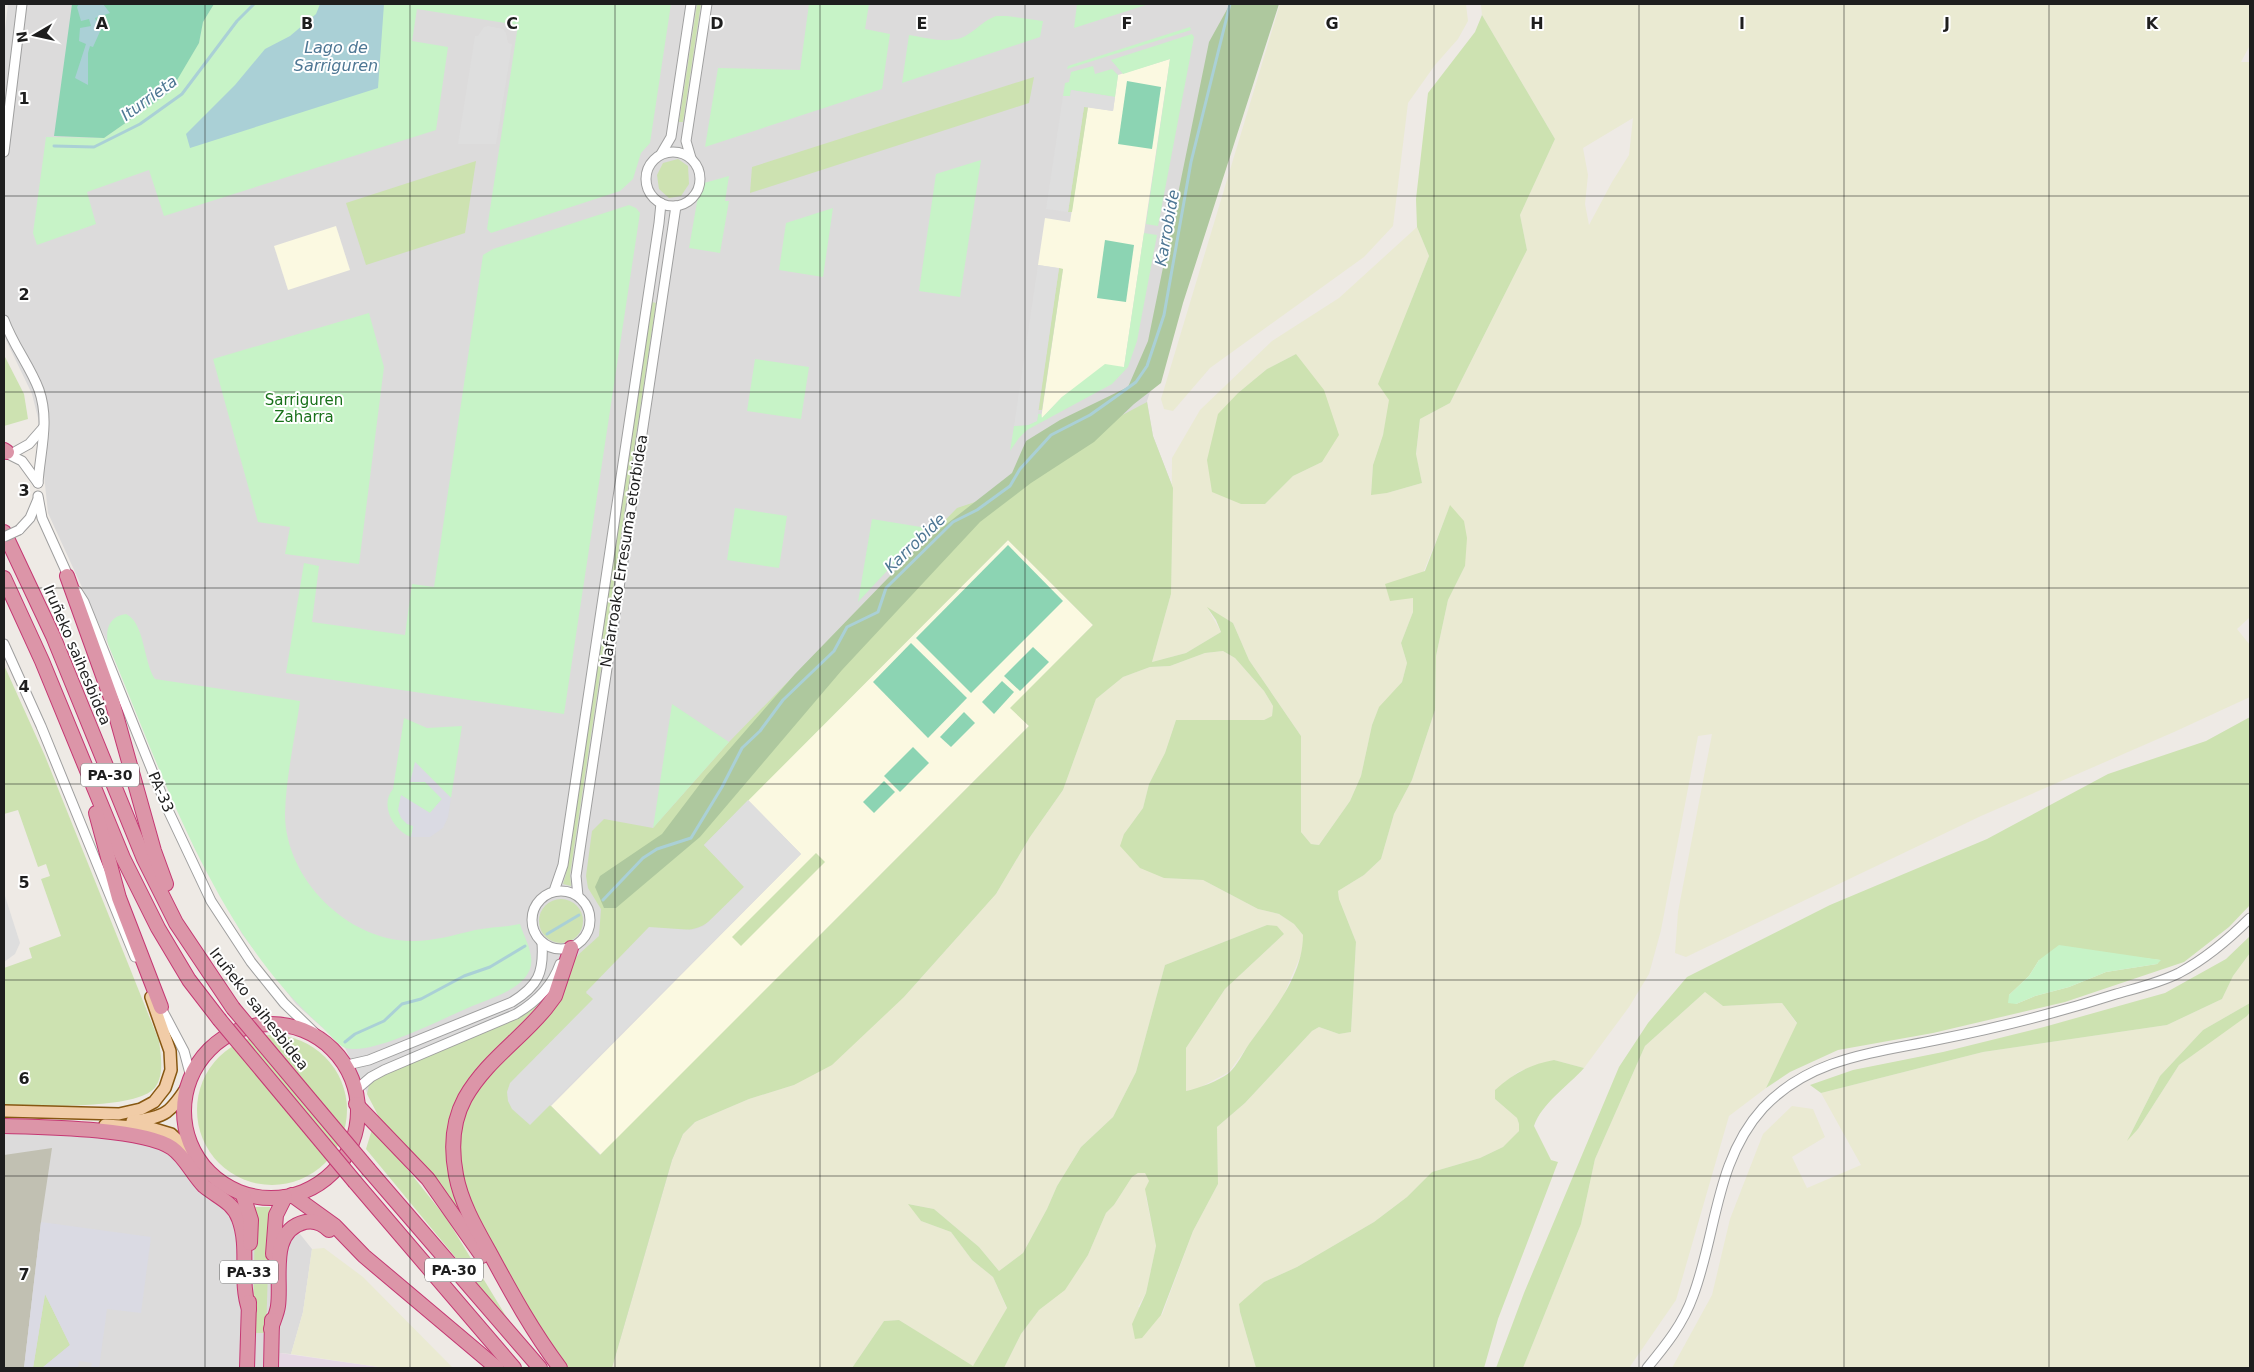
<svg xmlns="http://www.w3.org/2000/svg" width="2254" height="1372" font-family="'DejaVu Sans',sans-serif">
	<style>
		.residential { fill: #dcdbdb }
		.industrial { fill: #e6d8e4 }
		.education { fill: #fbf9e1 }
		.construction { fill: #c1c0b2 }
		.farmland { fill: #eaead2; fill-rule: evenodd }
		.grass { fill: #cde2b1; fill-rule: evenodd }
		.forest { fill: #aec89e }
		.park { fill: #c7f3c7 }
		.pitch { fill: #8cd4b3 }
		.parking { fill: #dedede }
		.plaza { fill: #dadae3 }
		.water { fill: #aad0d6 }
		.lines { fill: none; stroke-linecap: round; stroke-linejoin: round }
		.stream { stroke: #aad0d6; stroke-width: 3 }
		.minor-casing { stroke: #9f9f9f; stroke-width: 11 }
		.major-casing { stroke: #875711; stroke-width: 14 }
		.highway-casing { stroke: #c53873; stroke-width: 16 }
		.minor { stroke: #fff; stroke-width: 9 }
		.major { stroke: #f1cca7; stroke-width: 11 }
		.highway { stroke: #dc95a8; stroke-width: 14 }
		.minor-bridge-casing { stroke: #9f9f9f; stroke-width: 11; stroke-linecap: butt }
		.highway-bridge-casing { stroke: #c53873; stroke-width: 16; stroke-linecap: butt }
		.minor-bridge { stroke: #fff; stroke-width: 9 }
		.highway-bridge { stroke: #dc95a8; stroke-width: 14 }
		.grid { fill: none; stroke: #1e1e1e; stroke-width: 1; stroke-opacity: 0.55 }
		.labels { text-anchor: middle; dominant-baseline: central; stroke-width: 4; stroke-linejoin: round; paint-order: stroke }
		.shield { fill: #fff; stroke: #626262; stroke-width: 1 }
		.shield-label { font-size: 14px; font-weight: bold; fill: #1e1e1e }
		.park-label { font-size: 15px; fill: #187019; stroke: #fff }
		.street-label { font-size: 15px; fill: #1e1e1e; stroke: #fff }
		.water-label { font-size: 16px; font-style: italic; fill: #4e7794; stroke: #fff }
		.grid-label { font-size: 16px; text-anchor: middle; font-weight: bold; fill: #1e1e1e; stroke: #fff; stroke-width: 4; stroke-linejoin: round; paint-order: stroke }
	</style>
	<rect width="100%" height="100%" fill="#eeeae5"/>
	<g class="residential">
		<path d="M8,4H1239L1164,351L1147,401L1153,436L1173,488L1074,756L683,1134L612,1368H567L433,1178L380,1119L345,1048L296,1004L242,934L194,847L108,644L48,513L38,418L32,394L4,336V39Z"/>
		<path d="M4,1132L94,1135L160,1145L170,1153L190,1179L287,1237L300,1234L312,1249L303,1312L291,1354L280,1353L279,1368H4Z"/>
	</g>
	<path class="industrial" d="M280,1353L386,1368H279Z"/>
	<g class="education">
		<path d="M1170,59L1124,367L1081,384L1062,397L1041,419L1063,269L1038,265L1045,218L1070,222L1088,107L1113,111L1118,75Z"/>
		<path d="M336,226L350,270L288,290L274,246Z"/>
		<path d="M1008,540L1093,625L1011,708L1029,726L601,1155L551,1106L801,854L748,800Z"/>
	</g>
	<path class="construction" d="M52,1148L41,1222L24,1368H4V1155Z"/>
	<g class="farmland">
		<path d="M1280,4H1466L1468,21L1458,39L1435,65L1408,103L1393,226L1364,257L1210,368L1173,411L1164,409L1161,399Z"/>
		<path d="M1481,4H2250V45L2241,62H2250V617L2237,629L2250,645V697L2174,732L1981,816L1686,957L1675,953L1678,912L1712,734L1698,736L1661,930L1649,974L1629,1007L1584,1068L1554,1060L1518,1072L1495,1090V1099L1517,1118L1519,1124V1131L1512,1139L1503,1147L1480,1158L1432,1172L1407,1197L1374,1222L1297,1267L1264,1282L1239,1305L1240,1312L1256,1368H1004L1021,1334L1039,1310L1065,1289L1088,1255L1106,1213L1114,1205L1132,1177L1138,1173H1145L1149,1181L1146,1197L1156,1246L1146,1293L1138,1307L1162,1315L1193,1231L1218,1184L1217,1127L1245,1103L1312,1031L1319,1027L1339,1034L1351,1032L1356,942L1339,899L1338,891L1364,875L1381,859L1394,814L1412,780L1435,710L1436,656L1448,600L1465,566L1450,506L1413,598V612L1401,643L1407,663L1402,682L1379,708L1372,725L1361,776L1350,801L1319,845L1311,844L1301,832V736L1249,660L1233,623L1208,609L1221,632L1186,653L1152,662L1171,594L1172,458L1200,410L1272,341L1339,298L1417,227L1429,256L1409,306L1383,435L1373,465L1371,494L1387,493L1422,483L1416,455L1420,419L1450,403L1527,250L1520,215L1555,139L1482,15ZM1633,118L1629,155L1612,182L1589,225L1585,204L1588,175L1583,148ZM1296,354L1322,462L1293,476L1265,504L1238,393L1267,369Z"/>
		<path d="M1223,651L1235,658L1264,691L1273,706L1272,716L1264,720H1176L1165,753L1149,784L1143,808L1124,834L1164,878L1203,880L1258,909L1279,914L1294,924L1303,935V950L1282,999L1229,1072L1197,1089L1186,1091V1048L1225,989L1284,934L1267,925L1165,965L1136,1072L1113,1117L1081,1147L1057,1186L1047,1209L1023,1253L999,1271L979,1247L934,1209L909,1204L921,1221L951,1232L972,1260L993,1277L1007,1309L973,1367L899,1320L884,1321L852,1368H612L672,1160L683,1134L695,1122L749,1099L794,1085L904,997L996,894L1030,837L1063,790L1096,699L1123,677L1150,667L1170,666L1205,653Z"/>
		<path d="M2250,953V1003L2203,1030L2160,1076L2128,1139L2138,1129L2179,1065L2250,1012V1368H1672L1712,1295L1730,1219L1763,1134L1792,1106L1813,1109L1825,1137L1792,1157L1807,1188L1861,1165L1821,1093L1983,1052L2167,1025L2222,999L2233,976Z"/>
		<path d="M1706,991L1723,1006L1782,1003L1797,1024L1766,1088L1729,1116L1676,1300L1629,1368H1523L1581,1224L1595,1159L1645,1046Z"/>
		<path d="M324,1248L363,1277L453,1368H386L291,1354L303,1312L312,1249Z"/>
	</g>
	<g class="grass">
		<path d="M697,4H701L683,122H679Z"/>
		<path d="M1482,15L1555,139L1520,215L1527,250L1450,403L1420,419L1416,454L1422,483L1387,493L1371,495L1373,465L1383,435L1389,400L1378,384L1429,256L1417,227L1416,199L1428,93L1475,32Z"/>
		<path d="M1034,77L1029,103L750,193L752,167Z"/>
		<path d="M1084,107H1088L1072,212H1068Z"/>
		<path d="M678,159L688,166L689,184L681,196L669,198L659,189L657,175L663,163Z"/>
		<path d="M476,161L465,233L366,265L346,203Z"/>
		<path d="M1059,268L1063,269L1042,410H1038Z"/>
		<path d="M652,302L656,303L570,875L571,886L563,884L566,874Z"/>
		<path d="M1296,354L1324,390L1339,435L1322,462L1293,476L1265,504H1241L1212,492L1207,460L1218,414L1238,393L1267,369Z"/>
		<path d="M4,355L24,394L28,419L4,426Z"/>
		<path d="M1147,402L1153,436L1173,488L1171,594L1152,662L1186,653L1221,632L1216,620L1207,607L1233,623L1249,660L1301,736V832L1311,844L1319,845L1350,801L1361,776L1372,725L1379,707L1402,682L1407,663L1401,643L1413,612V598L1390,601L1385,584L1425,571L1450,505L1464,521L1467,538L1465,566L1448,600L1436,656L1435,710L1412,780L1394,814L1381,859L1364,875L1338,891L1339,899L1356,942L1351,1032L1339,1034L1319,1027L1312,1031L1245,1103L1217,1127L1218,1184L1193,1231L1161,1315L1142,1338L1135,1339L1132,1324L1146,1293L1156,1246L1145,1189L1149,1181L1145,1173H1138L1132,1177L1114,1205L1106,1213L1088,1255L1065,1290L1039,1310L1021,1334L1004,1368H852L884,1321L899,1320L973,1366L1007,1308L993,1277L972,1260L951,1232L921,1221L908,1204L934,1209L979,1247L999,1271L1023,1253L1047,1209L1057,1186L1081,1147L1113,1117L1136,1072L1165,965L1267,925L1277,926L1284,934L1225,989L1186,1048V1091C1200,1088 1218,1081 1229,1073C1237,1066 1243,1053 1249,1044C1272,1012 1303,977 1303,935L1294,924L1279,914L1258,909L1203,880L1164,878L1140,868L1120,846L1124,834L1143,808L1149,784L1165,753L1176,720H1264L1272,716L1273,706L1264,691L1235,658L1223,651L1205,653L1170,666L1150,667L1123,677L1096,699L1063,790L1030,837L996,894L904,997L832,1065L794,1085L749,1099L695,1122L683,1134L672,1160L612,1368H567L533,1325L466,1193L457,1145L461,1117L471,1094L579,954L599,936L601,909L588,888L586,876L592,831L604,819L653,828L729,742L957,508L978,501L1058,449ZM1008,540L1093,625L1010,708L1029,726L600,1155L551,1106L510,1084L594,999L586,993L683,930C710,931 727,904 745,886L704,845Z"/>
		<path d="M4,665L45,756L159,1041C161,1055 164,1074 156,1086C141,1111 34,1105 4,1106V968L32,958L29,948L61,936L41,879L50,876L46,864L38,867L18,810L4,814Z"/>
		<path d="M2250,717V905L2229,927L2184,962L2065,1002L1933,1033L1838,1050L1790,1072L1766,1088L1797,1023L1782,1003L1723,1006L1705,992L1645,1046L1595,1159L1581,1224L1523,1368H1496L1524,1293L1619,1067L1648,1023L1687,977L1830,905L1987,839L2108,774L2206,741ZM2118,955L2160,960L2157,964L2106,972L2069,987L2035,996L2016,1004L2009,995L2029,976L2039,960Z"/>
		<path d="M816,853L825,862L741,946L732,937Z"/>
		<circle cx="561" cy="921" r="22"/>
		<path d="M2250,936V953L2233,976L2222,999L2167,1025L1983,1052L1821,1093L1810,1085L1853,1070L1943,1052L2044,1027L2165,993L2226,959Z"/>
		<path d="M552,989L451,1117L470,1229L433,1178L380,1119L367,1094L369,1085L380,1076L523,1014L539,1003Z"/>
		<path d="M2250,1003V1012L2247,1016L2179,1065L2138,1129L2127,1141L2160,1076L2203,1030Z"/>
		<circle cx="272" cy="1110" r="75"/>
		<path d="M1554,1060L1584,1068C1568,1086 1541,1104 1534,1126L1551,1160L1558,1162L1498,1319L1484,1368H1256L1240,1312L1239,1304L1264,1282L1297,1267L1374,1222L1407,1197L1432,1172L1480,1158L1503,1147L1519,1131V1124L1517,1118L1495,1099V1090C1512,1074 1531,1064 1554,1060Z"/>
		<path d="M373,1126L447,1219L512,1326L366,1149Z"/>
		<path d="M255,1207H270L266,1333H253Z"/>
		<path d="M45,1294L70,1345L42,1368H33Z"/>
	</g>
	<path class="forest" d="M1230,4H1279L1183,303L1161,383L1134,404L1094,442L1031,483L980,522L842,670L700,837L616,908H604L595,887L600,876L662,834L706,776L795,674L921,544L1012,473L1026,441L1060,420L1128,387L1148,341L1209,42Z"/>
	<g class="park">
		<path d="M214,4H671L650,143L641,153L633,179L620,191L491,233L487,229L518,25L417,9L412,41L448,47L436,130L164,216L149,170L87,192L96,224L37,245L33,233L46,137L104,138L169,92L199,43L203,22Z"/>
		<path d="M809,4H869L865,29L890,34L882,89L705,147L718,68L800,70Z"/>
		<path d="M1077,4H1149L1074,28Z"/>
		<path d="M996,16H1007L1043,21L1040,37L902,83L909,35C929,38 953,46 970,33C979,27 985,20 996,16Z"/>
		<path d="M1190,27L1191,30L1067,69L1068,66Z"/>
		<path d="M1192,34L1194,37L1158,226L1146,224L1170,59L1123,74L1111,60Z"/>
		<path d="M1093,66L1095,74L1112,69L1118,75L1115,97L1071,90L1070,97L1063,96L1065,83L1069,82L1071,72Z"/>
		<path d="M981,160L960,297L919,291L936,174Z"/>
		<path d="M729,176L725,201H729L720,253L689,248L697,202L704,183Z"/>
		<path d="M629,205L636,208L640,213L564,714L286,673L304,563L319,566L312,622L405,635L412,584L434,587L483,255L493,249Z"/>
		<path d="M833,208L823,277L779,270L786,223Z"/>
		<path d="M1144,233L1157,235L1137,341L1128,367L1112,384L1027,430L1019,438L1010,451L1014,426L1028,425L1037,421L1038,414H1041L1042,418L1062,397L1105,364L1124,367Z"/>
		<path d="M369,313L384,367L359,564L285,554L290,527L258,522L213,359Z"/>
		<path d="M755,359L809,367L801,419L747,411Z"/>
		<path d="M735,508L787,516L779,568L727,560Z"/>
		<path d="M872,519L927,528L858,602Z"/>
		<path d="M126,614C145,623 143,661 155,679L300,701C295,738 286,776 285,814C285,879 348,941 412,941C435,941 454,935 475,930C490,927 506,927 520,924C523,934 528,942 530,952C540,986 492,997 470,1007C444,1018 371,1056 346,1048C338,1046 328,1032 321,1026C214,932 162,773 108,644C105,630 109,616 126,614Z"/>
		<path d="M672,704L729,742L653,828Z"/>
		<path d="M404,718L427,728L462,726L451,798L415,762L425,781L442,799L430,813L401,796C398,810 398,821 414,826L411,837C394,831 379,805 393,789Z"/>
		<path d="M2059,945L2161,960L2157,964L2106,972L2069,987L2035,996L2016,1004L2008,1003L2009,995L2029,976L2039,960Z"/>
	</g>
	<g class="pitch">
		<path d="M72,4H214L203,22L199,43L170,92L104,138L54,136Z"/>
		<path d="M1127,81L1161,87L1152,149L1118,144Z"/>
		<path d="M1105,240L1134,245L1126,302L1097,298Z"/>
		<path d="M1008,545L1063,601L971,693L916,638Z"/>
		<path d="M911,643L967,698L928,738L873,682Z"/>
		<path d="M1033,647L1049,662L1020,691L1004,676Z"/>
		<path d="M1002,681L1014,692L994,714L982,702Z"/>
		<path d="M964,712L975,723L951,747L940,737Z"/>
		<path d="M913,747L929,763L900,792L884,776Z"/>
		<path d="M884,781L895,792L874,813L863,802Z"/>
	</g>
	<g class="parking">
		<path d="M488,26L503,29L506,33L508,43L512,44L496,144H458L475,36H478L484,27Z"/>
		<path d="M1071,90L1115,97L1113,111L1084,107L1068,212L1046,209L1063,96H1070Z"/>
		<path d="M1038,265L1059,268L1038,414L1037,421L1028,425L1014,426Z"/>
		<path d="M748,800L801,854L530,1125L512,1109L508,1101L507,1092L510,1083L593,999L586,992L649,927L693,930L704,926L744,887L704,845Z"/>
		<path d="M5,896L20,943L15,954L4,962Z"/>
	</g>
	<g class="plaza">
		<path d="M415,762L451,798L448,817L443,828L430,837H411L413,826L407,824L401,818L398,810L401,795L430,813L442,799L425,782H410Z"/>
		<path d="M41,1222L151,1237L141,1313L107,1309L99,1368H91L92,1363L79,1361L78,1368H42L70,1345L45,1294L33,1368H24Z"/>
	</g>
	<g class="water">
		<path d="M79,4H103L110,13L95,18L98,26L102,27L93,47L90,46L88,53V85L75,78L86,44L79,41L80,28L91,26L89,19L81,21L77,7Z"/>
		<path d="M320,4H384L378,88L190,148L186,134L235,85L265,49L290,36L316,14Z"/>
	</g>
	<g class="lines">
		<g class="stream">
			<path d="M54,146L94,147L140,124L182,94L237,21L254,4"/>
			<path d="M603,900L643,858L657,849L691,838L722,787L742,748L760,731L783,700L834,651L847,627L878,612L886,588L953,522L977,510L1010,486L1020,469L1051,435L1090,415L1114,398L1136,382L1147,366L1164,315L1191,162L1230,4"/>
			<path d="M547,934L579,915"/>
			<path d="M345,1042L355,1034L384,1021L402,1004L421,999L464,976L490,967L525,946"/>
		</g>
		<g class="minor-casing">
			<g id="minor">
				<circle cx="673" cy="179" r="27"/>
				<path d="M4,152L22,4"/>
				<path d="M661,154L671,137L691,4"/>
				<path d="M691,158L686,141L707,4"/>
				<path d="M4,320C13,345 30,366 39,390C50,421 40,452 38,483"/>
				<path d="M4,452L22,461L38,483"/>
				<path d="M11,454L29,444L43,428"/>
				<path d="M38,496L42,518L70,580"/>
				<path d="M19,530L30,518L38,499"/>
				<path d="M77,591L84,602L168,810L211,901L251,962L284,1003L317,1035"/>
				<path d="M4,644L41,726L135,957"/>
				<circle cx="561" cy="920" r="29"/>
				<path d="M554,891L563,865L659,223L661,203"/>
				<path d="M578,896L576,876L676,206"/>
				<path d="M159,1004L184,1051L191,1077"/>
				<path d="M347,1065L369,1060L512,1002C538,986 544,973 542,943"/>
				<path d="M357,1089L371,1077L384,1070L516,1014C536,1002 552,987 560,964"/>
				<path d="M1647,1368C1666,1345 1683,1324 1693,1296C1717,1232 1715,1161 1763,1108C1810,1058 1873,1053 1936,1040C1997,1028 2057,1013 2116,994C2137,988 2159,983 2179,973C2205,959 2229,939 2250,918"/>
			</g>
		</g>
		<g class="major-casing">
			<g id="major">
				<path d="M4,1111L119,1114L141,1109L154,1102L165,1088L171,1070L170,1051L151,997"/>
				<path d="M132,1121C166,1118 171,1112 189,1084"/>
				<path d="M105,1125L151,1128L171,1134L197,1158"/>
			</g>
		</g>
		<g class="highway-casing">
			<g id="highway">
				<path d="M4,450L7,452"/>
				<path d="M4,532L53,636L144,859L176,923L233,1008"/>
				<path d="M67,576L112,701L154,851L166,884"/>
				<path d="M4,578L42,661L123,858L158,928L189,980L219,1019"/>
				<path d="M96,813L119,898L161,1007"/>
				<circle cx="271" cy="1111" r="87"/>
				<path d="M356,1104L428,1179L482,1256"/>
				<path d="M4,1126C41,1127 143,1128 172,1148C185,1157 193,1175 204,1186C217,1197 233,1202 239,1219C250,1248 239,1280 249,1309"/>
				<path d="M369,1170L540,1368"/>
				<path d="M355,1182L514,1368"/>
				<path d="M243,1195L251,1220L250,1243"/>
				<path d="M292,1195L335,1226L364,1256L497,1368"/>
				<path d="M273,1254L276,1215L285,1197"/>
				<path d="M271,1329C273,1321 277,1314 278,1306C282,1279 268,1231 305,1222C314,1220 323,1224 329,1230"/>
				<path d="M247,1368L249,1302"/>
				<path d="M271,1368L272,1320"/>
				<path d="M560,1368C533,1332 512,1294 491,1255C477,1230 461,1203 456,1175C451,1149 452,1122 465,1098C486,1061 521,1039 546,1008L555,996L571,948"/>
			</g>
		</g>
		<use href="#minor" class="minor"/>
		<use href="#major" class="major"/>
		<use href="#highway" class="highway"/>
		<g class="minor-bridge-casing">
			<path id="minor-bridge" d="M4,537L19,530"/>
		</g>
		<g class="highway-bridge-casing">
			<g id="highway-bridge">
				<path d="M233,1008L369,1170"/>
				<path d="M219,1019L355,1182"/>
			</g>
		</g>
		<use href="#minor-bridge" class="minor-bridge"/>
		<use href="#highway-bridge" class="highway-bridge"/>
	</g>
	<path class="grid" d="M205,4V1368M410,4V1368M615,4V1368M820,4V1368M1025,4V1368M1229,4V1368M1434,4V1368M1639,4V1368M1844,4V1368M2049,4V1368M4,196H2250M4,392H2250M4,588H2250M4,784H2250M4,980H2250M4,1176H2250"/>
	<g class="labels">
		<g class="shield">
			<rect x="81" y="763.5" width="58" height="23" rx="4"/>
			<rect x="425" y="1258.5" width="58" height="23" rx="4"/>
			<rect x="220" y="1260.5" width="58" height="23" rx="4"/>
		</g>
		<g class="shield-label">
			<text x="110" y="775">PA-30</text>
			<text x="454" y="1270">PA-30</text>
			<text x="249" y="1272">PA-33</text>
		</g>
		<g class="park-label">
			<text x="304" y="400">Sarriguren<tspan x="304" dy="17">Zaharra</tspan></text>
		</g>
		<g class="street-label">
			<text transform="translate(624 551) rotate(-81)">Nafarroako Erresuma etorbidea</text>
			<text transform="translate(77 655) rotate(67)">Iruñeko saihesbidea</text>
			<text transform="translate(161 792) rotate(67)">PA-33</text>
			<text transform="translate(259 1009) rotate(52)">Iruñeko saihesbidea</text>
		</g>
		<g class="water-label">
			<text x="336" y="47">Lago de<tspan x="336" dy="18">Sarriguren</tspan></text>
			<text transform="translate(149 98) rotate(-36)">Iturrieta</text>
			<text transform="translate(1167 228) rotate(-80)">Karrobide</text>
			<text transform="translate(915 543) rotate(-44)">Karrobide</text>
		</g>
	</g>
	<g class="grid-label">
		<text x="102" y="29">A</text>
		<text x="307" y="29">B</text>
		<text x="512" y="29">C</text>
		<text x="717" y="29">D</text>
		<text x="922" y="29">E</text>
		<text x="1127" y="29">F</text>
		<text x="1332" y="29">G</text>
		<text x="1537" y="29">H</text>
		<text x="1742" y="29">I</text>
		<text x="1947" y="29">J</text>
		<text x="2152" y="29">K</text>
		<text x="24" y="104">1</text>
		<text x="24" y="300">2</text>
		<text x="24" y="496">3</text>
		<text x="24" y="692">4</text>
		<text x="24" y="888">5</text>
		<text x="24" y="1084">6</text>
		<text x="24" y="1280">7</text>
	</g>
	<rect width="2254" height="1372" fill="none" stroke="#1e1e1e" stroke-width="10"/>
	<g transform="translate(35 35) rotate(261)" stroke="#ffffff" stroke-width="4" paint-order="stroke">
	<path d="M0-4L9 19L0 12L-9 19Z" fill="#1e1e1e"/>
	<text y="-8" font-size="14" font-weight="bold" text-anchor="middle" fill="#1e1e1e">N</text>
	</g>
</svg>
